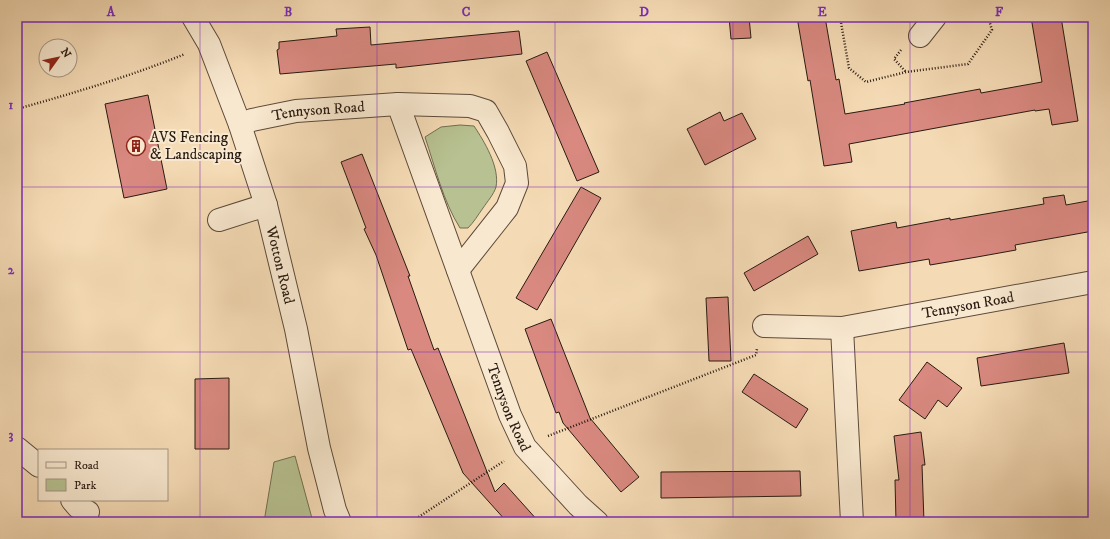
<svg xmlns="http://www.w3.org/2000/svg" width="1110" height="539" font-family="'IM FELL DW Pica',serif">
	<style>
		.green { fill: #b7c191; stroke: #706e51 }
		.building { fill: #d98980; stroke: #291a11 }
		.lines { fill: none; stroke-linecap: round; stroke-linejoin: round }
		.minor-casing { stroke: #5c4a3a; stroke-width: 24 }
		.path { stroke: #291a11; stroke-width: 2.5; stroke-dasharray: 1 2; stroke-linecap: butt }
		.minor { stroke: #f8e8cf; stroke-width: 22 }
		.grid { fill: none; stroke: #7b2cbf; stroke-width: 1; stroke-opacity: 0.55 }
		.labels { text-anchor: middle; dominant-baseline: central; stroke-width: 4; stroke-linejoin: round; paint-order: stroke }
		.street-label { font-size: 15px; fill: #291a11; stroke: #f8e8cf }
		.poi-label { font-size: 15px; fill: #291a11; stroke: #f8e8cf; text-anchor: start }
		.neatline { fill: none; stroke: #7b2cbf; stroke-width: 1.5 }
		.grid-label { font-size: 13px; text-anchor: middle; font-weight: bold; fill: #7b2cbf }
	</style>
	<rect width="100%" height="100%" fill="#f5dbb5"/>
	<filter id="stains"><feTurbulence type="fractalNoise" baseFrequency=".005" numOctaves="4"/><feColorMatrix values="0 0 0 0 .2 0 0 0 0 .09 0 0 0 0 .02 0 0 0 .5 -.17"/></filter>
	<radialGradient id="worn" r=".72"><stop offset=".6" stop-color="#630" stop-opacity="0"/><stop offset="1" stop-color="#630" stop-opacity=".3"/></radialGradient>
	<g class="green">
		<path d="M460,125L474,126C484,141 500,167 496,187C494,194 487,202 483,208C478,215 474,222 468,228H460C443,201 435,167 425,137L441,127Z"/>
		<path d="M295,456L313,522H264L274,462Z"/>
	</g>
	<g class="building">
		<path d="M729,17H749L751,38L731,39Z"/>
		<path d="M797,17H825L836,80L839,79L845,114L905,104L904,103L980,89L981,93L1042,82L1031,17H1061L1078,121L1052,125L1049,109L1035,111V110L947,126L849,144L852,162L824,166L810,80L808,81Z"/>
		<path d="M370,27L371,45L519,31L522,54L396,68V64L280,74L277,50L279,49V42L337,36L336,29Z"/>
		<path d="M547,52L599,172L577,181L526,61Z"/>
		<path d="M148,95L167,189L124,198L105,104Z"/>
		<path d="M720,112L724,121L742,113L756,139L705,165L687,129Z"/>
		<path d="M362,154L410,276H408L434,350L438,348L495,492L504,483L539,522H507L463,473L411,349L408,350L376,255L364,229L366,228L341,162Z"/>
		<path d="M581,187L601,198L537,310L516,298Z"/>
		<path d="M1064,195L1066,205L1093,200V231L1015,245L1016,250L977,257L930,265L929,259L859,271L851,231L896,222L897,228L950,218V220L1044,204L1043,198Z"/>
		<path d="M808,236L818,254L754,291L744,273Z"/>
		<path d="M728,297L731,361H709L706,298Z"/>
		<path d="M551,319L590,418L639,477L621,492L563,423L559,412L556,413L525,329Z"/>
		<path d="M1064,343L1069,373L981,386L977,358Z"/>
		<path d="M927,362L962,388L947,407L938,400L925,419L899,400Z"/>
		<path d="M754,374L808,409L796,428L742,392Z"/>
		<path d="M229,378V449H195V379Z"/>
		<path d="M921,432L925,465H922L924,522H896L895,480H899L894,436Z"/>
		<path d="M800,471L801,496L661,498V472Z"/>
	</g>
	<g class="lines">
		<g class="minor-casing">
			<g id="minor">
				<path id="s1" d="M193,17L209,44L240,125L266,205L296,329L319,448L335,510L340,522"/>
				<path d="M920,36L935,17"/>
				<path id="s2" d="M398,104L510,415L525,447L578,505L597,522"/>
				<path id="s3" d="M240,125L252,120L296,111L398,104L470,106L486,111L498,132L515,166L517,183L507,208L458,270"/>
				<path d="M219,220L266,205"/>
				<path id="s4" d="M764,326L842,328L1093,282"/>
				<path d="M842,328L852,522"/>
				<path d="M17,448L39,466"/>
				<path d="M72,500L78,507L88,512"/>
			</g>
		</g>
		<g class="path">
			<path d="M840,17L849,68L866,82L906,72L968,64L992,30L988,17"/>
			<path d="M901,50L894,59L906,72"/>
			<path d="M17,109C74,93 131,76 185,54"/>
			<path d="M548,436L756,355L757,349"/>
			<path d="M411,522L504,461"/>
		</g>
		<use href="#minor" class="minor"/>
	</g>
	<path class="grid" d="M200,17V522M377,17V522M555,17V522M733,17V522M910,17V522M17,187H1093M17,352H1093"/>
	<defs>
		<g id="building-ring" transform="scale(1)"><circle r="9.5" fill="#f8e8cf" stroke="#8f2418" stroke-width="1.5"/><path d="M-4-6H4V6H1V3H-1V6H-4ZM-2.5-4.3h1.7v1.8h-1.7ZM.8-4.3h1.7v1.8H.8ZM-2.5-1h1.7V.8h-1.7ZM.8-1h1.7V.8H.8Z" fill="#8f2418"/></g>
	</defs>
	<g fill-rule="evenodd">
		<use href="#building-ring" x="136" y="146"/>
	</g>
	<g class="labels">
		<g class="street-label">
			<text stroke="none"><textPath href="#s3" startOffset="80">Tennyson Road</textPath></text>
			<text stroke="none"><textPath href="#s1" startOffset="264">Wotton Road</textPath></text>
			<text stroke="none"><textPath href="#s4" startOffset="206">Tennyson Road</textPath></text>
			<text stroke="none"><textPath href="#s2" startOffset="323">Tennyson Road</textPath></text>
		</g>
		<g class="poi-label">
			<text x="150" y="137">AVS Fencing<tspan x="150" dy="17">&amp; Landscaping</tspan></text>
		</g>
	</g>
	<rect width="1110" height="539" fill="none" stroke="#f5dbb5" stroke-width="44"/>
	<rect x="38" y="449" width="130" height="52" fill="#f8e8cf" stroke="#a59683"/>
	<rect x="46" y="462" width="20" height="6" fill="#f8e8cf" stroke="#a59683"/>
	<text x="74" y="469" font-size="12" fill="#291a11">Road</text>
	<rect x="46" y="479" width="20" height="12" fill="#b7c191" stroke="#a59683"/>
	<text x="74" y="489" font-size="12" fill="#291a11">Park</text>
	<g transform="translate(58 58) rotate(57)"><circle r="19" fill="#f8e8cf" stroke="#a59683"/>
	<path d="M0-3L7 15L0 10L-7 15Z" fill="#8f2418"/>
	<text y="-6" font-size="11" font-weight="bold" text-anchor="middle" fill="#291a11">N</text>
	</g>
	<rect x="22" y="22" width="1066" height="495" class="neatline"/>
	<g class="grid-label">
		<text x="111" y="16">A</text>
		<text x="288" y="16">B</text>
		<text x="466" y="16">C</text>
		<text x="644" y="16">D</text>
		<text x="822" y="16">E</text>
		<text x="999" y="16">F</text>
		<text x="11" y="109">1</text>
		<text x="11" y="274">2</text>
		<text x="11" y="439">3</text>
	</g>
	<rect width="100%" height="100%" filter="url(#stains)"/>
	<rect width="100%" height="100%" fill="url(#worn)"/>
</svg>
